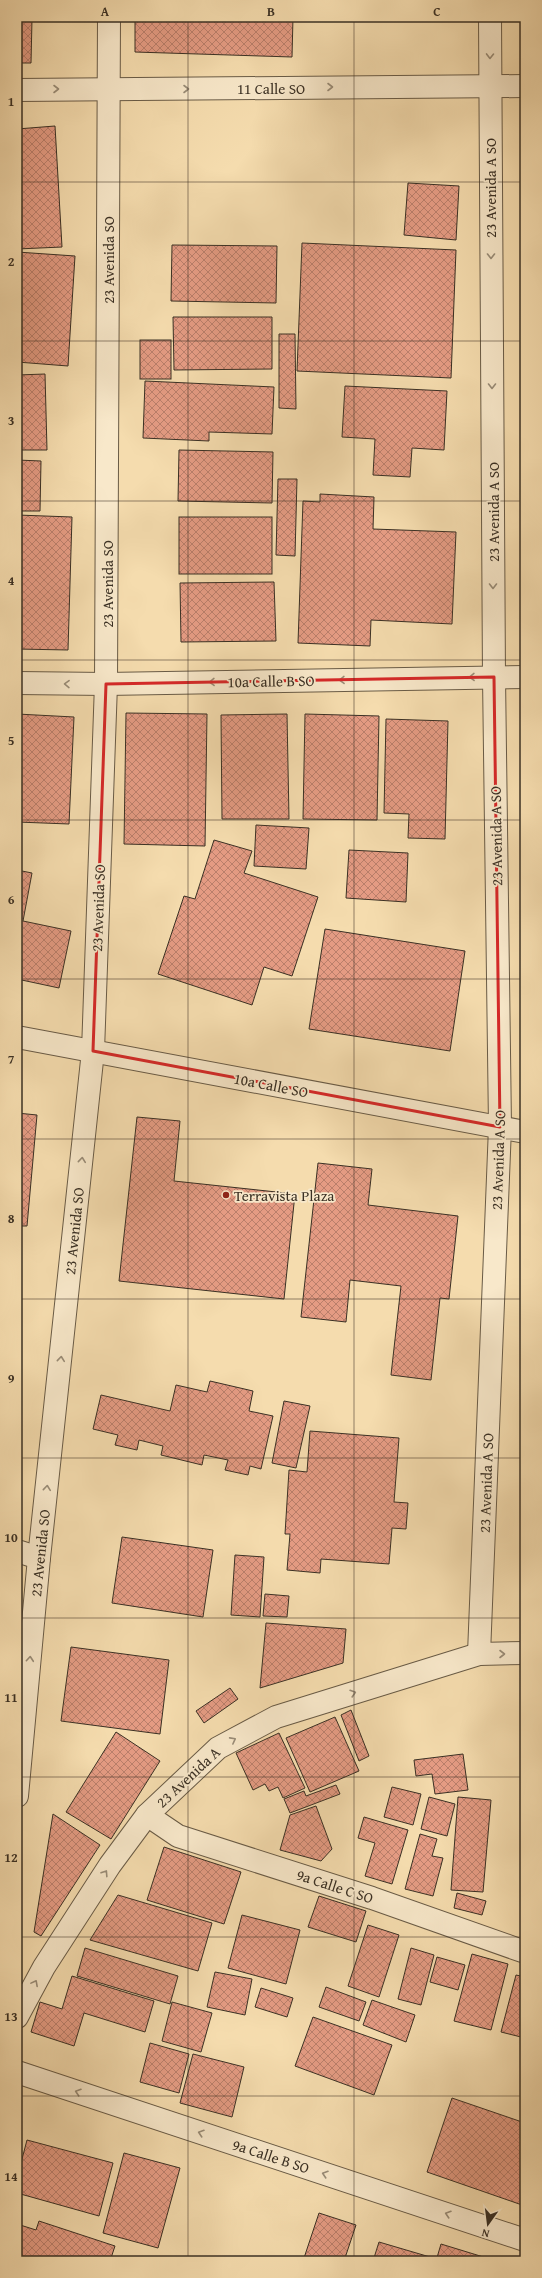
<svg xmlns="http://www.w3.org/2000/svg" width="542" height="2278" font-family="'Gentium Book Plus',serif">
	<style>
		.building { fill: url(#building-cross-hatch); stroke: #3a3024 }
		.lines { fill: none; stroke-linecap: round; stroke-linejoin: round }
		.minor-casing { stroke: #695b46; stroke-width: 24 }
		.tertiary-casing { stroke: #695b46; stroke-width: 24 }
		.minor { stroke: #f8e8ca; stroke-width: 22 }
		.tertiary { stroke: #f8e8ca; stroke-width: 22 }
		.oneway { stroke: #998c77 }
		.marked { fill: none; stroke: #d62828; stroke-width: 3; stroke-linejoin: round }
		.grid { fill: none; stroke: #3a3024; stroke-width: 1; stroke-opacity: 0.55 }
		.poi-dot { fill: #8f2418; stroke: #f8e8ca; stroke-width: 1.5 }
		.labels { text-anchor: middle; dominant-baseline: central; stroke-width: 3.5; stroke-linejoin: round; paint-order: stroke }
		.street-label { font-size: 15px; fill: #3a3024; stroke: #f8e8ca }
		.poi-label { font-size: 15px; fill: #3a3024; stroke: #f8e8ca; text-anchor: start }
		.neatline { fill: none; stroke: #3a3024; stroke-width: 1.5 }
		.grid-label { font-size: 13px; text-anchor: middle; font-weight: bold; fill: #3a3024 }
	</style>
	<defs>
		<pattern id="building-cross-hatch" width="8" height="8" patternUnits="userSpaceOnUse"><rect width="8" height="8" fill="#e49b83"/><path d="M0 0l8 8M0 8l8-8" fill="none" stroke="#ba7f6b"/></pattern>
	</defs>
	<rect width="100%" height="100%" fill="#f5dcae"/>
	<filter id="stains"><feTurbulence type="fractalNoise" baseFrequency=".005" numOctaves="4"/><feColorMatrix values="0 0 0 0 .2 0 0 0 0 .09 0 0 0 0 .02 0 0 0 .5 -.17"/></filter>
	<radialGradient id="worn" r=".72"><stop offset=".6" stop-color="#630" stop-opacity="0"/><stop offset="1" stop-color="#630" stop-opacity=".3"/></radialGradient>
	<g class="building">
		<path d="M135,17H293L292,57L135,52Z"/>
		<path d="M17,19H32L31,63H17Z"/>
		<path d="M55,126L62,247L17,249V129Z"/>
		<path d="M408,183L459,186L456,240L404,235Z"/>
		<path d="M302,243L456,250L451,378L297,371Z"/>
		<path d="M172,245L277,246L276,303L171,301Z"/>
		<path d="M17,252L75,256L68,366L17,362Z"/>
		<path d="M173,317H272V369L174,370Z"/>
		<path d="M279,334H295L296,409L279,408Z"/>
		<rect x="140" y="340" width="31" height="39"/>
		<path d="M45,374L47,450H17V375Z"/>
		<path d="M145,381L274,387L272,434L209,432V441L143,438Z"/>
		<path d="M345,386L447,391L444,450L412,448L410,477L373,475L375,439L342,437Z"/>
		<path d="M179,450L273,452L272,503L178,501Z"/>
		<path d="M17,460L41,461L40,511H17Z"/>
		<path d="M278,479H297L295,556L276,555Z"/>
		<path d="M320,494L374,497L373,529L456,532L452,624L371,620L370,646L298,643L303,501L320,502Z"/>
		<path d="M17,515L72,517L68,650L17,649Z"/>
		<rect x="179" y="517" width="93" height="57"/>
		<path d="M274,582L276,641L181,642L180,583Z"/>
		<path d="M126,713L207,714L205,846L124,844Z"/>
		<path d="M17,714L74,717L69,824L17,822Z"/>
		<path d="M287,714L289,819H222L221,715Z"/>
		<path d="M305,714L379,716L377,820L303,819Z"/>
		<path d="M386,719L448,721L445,839L408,838L409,814L384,813Z"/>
		<path d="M256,825L309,828L306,869L254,866Z"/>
		<path d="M214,840L252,851L244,873L318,897L292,976L264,967L252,1005L158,974L184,896L195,899Z"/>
		<path d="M349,850L408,853L406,902L346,898Z"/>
		<path d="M17,870L32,873L23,921L71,931L59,988L17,979Z"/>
		<path d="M325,929L465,951L450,1051L309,1029Z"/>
		<path d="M17,1113L37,1115L27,1226H17Z"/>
		<path d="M137,1117L180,1121L174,1181L295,1194L284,1299L119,1281Z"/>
		<path d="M318,1163L372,1169L368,1205L458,1216L449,1299L440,1298L431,1380L391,1375L401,1286L350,1280L346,1322L301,1317Z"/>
		<path d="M210,1381L253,1391L249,1411L273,1416L261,1469L250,1466L248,1475L225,1470L228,1460L204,1455L202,1465L161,1455L163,1446L139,1440L137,1450L115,1445L118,1435L93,1429L101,1395L170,1411L176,1385L207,1392Z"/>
		<path d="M284,1401L310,1406L296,1468L272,1463Z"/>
		<path d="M310,1431L399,1438L394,1502L408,1503L406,1529L392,1528L389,1564L321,1559L320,1573L287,1570L290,1534H285L289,1470L307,1472Z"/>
		<path d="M122,1537L213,1550L203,1617L112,1603Z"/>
		<path d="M235,1555L264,1557L260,1617L231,1615Z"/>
		<path d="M525,1573V1623H521Z"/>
		<path d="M265,1594L289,1596L287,1617L263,1616Z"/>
		<path d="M266,1623L346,1629L343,1663L260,1688Z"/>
		<path d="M71,1647L169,1660L160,1734L61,1721Z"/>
		<path d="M230,1688L238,1699L204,1723L196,1711Z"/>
		<path d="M351,1710L369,1756L359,1761L341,1715Z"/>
		<path d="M335,1717L359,1771L310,1792L286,1738Z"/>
		<path d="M116,1732L160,1761L111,1839L66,1812Z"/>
		<path d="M279,1733L305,1788L283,1798L278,1787L269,1791L265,1784L253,1790L236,1753Z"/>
		<path d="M463,1754L468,1790L435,1794L432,1774L416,1776L414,1760Z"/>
		<path d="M336,1785L340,1794L290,1813L284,1799L304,1791L306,1796Z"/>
		<path d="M392,1787L421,1794L413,1825L384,1817Z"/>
		<path d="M429,1797L455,1804L447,1836L421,1829Z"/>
		<path d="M458,1797L491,1800L483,1892L451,1890Z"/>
		<path d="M316,1806L332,1849L321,1861L280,1850L290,1815Z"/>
		<path d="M53,1814L100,1845L41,1936L34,1932Z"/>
		<path d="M364,1817L408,1830L392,1884L365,1876L375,1843L358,1838Z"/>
		<path d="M420,1834L437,1839L432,1856L443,1858L433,1896L405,1889Z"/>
		<path d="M164,1847L241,1872L224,1924L147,1900Z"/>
		<path d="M457,1893L486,1901L482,1915L454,1908Z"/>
		<path d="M118,1895L212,1923L198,1971L90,1940Z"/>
		<path d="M319,1896L366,1911L356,1942L308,1927Z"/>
		<path d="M242,1915L300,1930L286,1984L228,1968Z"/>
		<path d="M368,1925L399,1935L379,1997L348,1986Z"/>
		<path d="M85,1948L178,1976L170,2004L77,1976Z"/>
		<path d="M411,1948L434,1955L421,2005L398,1999Z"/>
		<path d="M472,1954L508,1964L491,2030L454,2021Z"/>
		<path d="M437,1957L465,1965L458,1990L430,1982Z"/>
		<path d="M215,1972L252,1979L245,2015L207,2007Z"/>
		<path d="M516,1975L525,1977V2038L501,2032Z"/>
		<path d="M72,1976L154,2001L145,2032L84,2013L74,2046L31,2032L40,2002L62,2009Z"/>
		<path d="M326,1987L366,2002L359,2021L319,2007Z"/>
		<path d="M261,1988L293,1998L287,2017L255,2007Z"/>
		<path d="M372,2000L415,2015L406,2042L363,2025Z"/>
		<path d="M172,2002L212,2013L201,2052L162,2041Z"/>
		<path d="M313,2017L392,2045L374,2095L295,2066Z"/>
		<path d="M150,2043L189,2054L179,2093L140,2082Z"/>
		<path d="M193,2054L244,2067L232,2117L180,2103Z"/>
		<path d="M452,2098L525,2123V2206L427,2172Z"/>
		<path d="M27,2140L113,2163L99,2216L17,2193V2178Z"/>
		<path d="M124,2153L180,2168L158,2248L103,2233Z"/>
		<path d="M319,2213L356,2225L344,2261H303Z"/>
		<path d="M39,2221L115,2246L110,2261H17V2224L36,2230Z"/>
		<path d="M379,2242L430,2257L429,2261H373Z"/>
		<path d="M441,2244L490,2259L489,2261H436Z"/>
	</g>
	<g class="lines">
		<g class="minor-casing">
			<g id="minor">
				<path d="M17,90L525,86"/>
				<path d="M17,683L106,684L525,677"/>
				<path d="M17,1551L39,1558"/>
				<path d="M479,1654L500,1127L494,677L490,17"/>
				<path d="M17,1796L39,1558L93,1051L106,684L109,17"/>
				<path d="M147,1815L178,1836L372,1898L525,1952"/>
				<path d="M17,2017L44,1967L110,1865L147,1815L218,1748L276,1717L479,1654L525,1653"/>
				<path d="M17,2072L525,2240"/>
			</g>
		</g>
		<g class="tertiary-casing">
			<path id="tertiary" d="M17,1037L525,1132"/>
		</g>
		<use href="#minor" class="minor"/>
		<use href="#tertiary" class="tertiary"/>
	</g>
	<defs><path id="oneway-chevron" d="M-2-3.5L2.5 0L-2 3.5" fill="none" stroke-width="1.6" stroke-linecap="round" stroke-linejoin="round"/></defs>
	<g class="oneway">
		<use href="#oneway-chevron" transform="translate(490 56) rotate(91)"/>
		<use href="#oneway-chevron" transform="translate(330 87)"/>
		<use href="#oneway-chevron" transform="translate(56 89)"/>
		<use href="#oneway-chevron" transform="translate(186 89)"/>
		<use href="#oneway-chevron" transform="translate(491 256) rotate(90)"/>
		<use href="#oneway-chevron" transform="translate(492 386) rotate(90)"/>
		<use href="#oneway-chevron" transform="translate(493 586) rotate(90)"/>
		<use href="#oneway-chevron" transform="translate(472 677) rotate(179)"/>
		<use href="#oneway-chevron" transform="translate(342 680) rotate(179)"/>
		<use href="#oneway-chevron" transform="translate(212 682) rotate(179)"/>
		<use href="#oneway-chevron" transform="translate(67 684) rotate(-179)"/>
		<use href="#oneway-chevron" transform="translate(82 1160) rotate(-84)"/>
		<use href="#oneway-chevron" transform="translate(61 1359) rotate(-84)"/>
		<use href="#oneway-chevron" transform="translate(47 1488) rotate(-84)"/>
		<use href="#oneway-chevron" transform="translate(502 1654)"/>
		<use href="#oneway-chevron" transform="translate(30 1659) rotate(-85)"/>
		<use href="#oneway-chevron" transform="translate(353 1693) rotate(-17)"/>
		<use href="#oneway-chevron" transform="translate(233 1740) rotate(-28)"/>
		<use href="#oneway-chevron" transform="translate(105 1873) rotate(-57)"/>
		<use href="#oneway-chevron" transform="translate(35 1983) rotate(-62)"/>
		<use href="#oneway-chevron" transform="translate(78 2092) rotate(-162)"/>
		<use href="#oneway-chevron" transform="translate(201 2133) rotate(-162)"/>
		<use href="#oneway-chevron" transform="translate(325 2174) rotate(-162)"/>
		<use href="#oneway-chevron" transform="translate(448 2214) rotate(-162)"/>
	</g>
	<path class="marked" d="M494,677L500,1127L93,1051L106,684Z"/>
	<path class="grid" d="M188,17V2261M354,17V2261M17,182H525M17,341H525M17,501H525M17,660H525M17,820H525M17,979H525M17,1139H525M17,1299H525M17,1458H525M17,1618H525M17,1777H525M17,1937H525M17,2096H525"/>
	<circle class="poi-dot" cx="226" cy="1195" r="4"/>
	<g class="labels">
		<g class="street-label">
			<text x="271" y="88">11 Calle SO</text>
			<text transform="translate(490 188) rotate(-90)">23 Avenida A SO</text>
			<text transform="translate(108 260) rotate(-90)">23 Avenida SO</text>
			<text transform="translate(493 512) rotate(-90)">23 Avenida A SO</text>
			<text transform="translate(107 584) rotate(-90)">23 Avenida SO</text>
			<text transform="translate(271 681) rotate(-1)">10a Calle B SO</text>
			<text transform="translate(496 836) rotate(-91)">23 Avenida A SO</text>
			<text transform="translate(98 908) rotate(-88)">23 Avenida SO</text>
			<text transform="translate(271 1085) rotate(11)">10a Calle SO</text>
			<text transform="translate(498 1160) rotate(-88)">23 Avenida A SO</text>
			<text transform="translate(74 1231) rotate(-84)">23 Avenida SO</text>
			<text transform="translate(486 1483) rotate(-88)">23 Avenida A SO</text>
			<text transform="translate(40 1553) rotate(-84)">23 Avenida SO</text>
			<text transform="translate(188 1777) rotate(-43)">23 Avenida A</text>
			<text transform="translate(335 1886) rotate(18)">9a Calle C SO</text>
			<text transform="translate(271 2156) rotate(18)">9a Calle B SO</text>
		</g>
		<g class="poi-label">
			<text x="234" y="1195">Terravista Plaza</text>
		</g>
	</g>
	<rect width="542" height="2278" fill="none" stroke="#f5dcae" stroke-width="44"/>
	<g transform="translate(488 2224) rotate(194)" stroke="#f8e8ca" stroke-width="3" paint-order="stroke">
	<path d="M0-3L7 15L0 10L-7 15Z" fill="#3a3024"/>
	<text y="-6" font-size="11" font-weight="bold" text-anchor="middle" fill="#3a3024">N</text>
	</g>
	<rect x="22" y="22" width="498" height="2234" class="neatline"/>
	<g class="grid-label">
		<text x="105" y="16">A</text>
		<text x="271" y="16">B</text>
		<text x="437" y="16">C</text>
		<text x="11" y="106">1</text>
		<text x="11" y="266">2</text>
		<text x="11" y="425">3</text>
		<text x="11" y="585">4</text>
		<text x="11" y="745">5</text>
		<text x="11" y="904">6</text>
		<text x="11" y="1064">7</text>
		<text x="11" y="1223">8</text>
		<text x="11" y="1383">9</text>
		<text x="11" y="1542">10</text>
		<text x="11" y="1702">11</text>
		<text x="11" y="1862">12</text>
		<text x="11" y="2021">13</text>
		<text x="11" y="2181">14</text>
	</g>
	<rect width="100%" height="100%" filter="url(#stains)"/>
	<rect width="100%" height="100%" fill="url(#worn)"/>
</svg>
